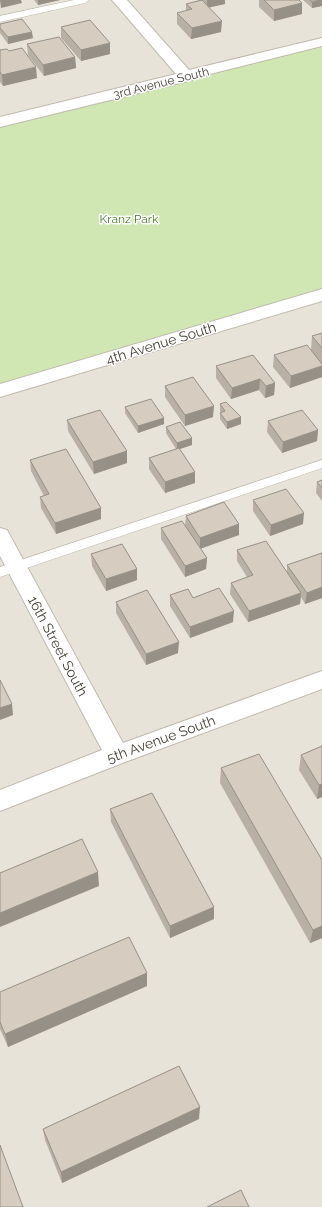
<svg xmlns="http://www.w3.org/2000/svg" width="322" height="1207" font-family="Raleway,sans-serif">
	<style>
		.residential { fill: #e8e3d8 }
		.green { fill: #d0e7b4 }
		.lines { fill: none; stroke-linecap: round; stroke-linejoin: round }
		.service-casing { stroke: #c0b9ad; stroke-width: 1 }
		.minor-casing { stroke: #c0b9ad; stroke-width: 2 }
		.service { fill: #fff; fill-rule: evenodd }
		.minor { fill: #fff; fill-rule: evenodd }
		.wall { fill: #b8b0a5 }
		.shaded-wall { fill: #969086 }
		.building { fill: #d6cdc0; stroke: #969086 }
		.labels { text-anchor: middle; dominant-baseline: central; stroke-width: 3; stroke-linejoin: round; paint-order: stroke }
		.far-street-label { font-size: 12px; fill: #484238; stroke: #fff }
		.far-park-label { font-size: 12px; fill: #49792d; stroke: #fff }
		.street-label { font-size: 14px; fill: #484238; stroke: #fff }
	</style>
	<rect width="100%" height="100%" fill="#f4f1ea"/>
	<g class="residential">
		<path d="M0,0H322V42L0,122Z"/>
		<path d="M322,295V1207H0V391Z"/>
	</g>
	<path class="green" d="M322,41V294L0,391V120Z"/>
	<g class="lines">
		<g class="service-casing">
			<g id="service">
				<path d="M74,0H89L85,3L0,22V16Z"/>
				<path d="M322,460V468L0,577V567Z"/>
			</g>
		</g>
		<g class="minor-casing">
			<g id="minor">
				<path d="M112,0H127L189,70L322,38V46L194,78L192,80L0,127V117L176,74Z"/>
				<path d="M322,289V301L0,397V384Z"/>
				<path d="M0,528L7,530L123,743L322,671V689L125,762L0,811V790L102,750L0,556Z"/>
			</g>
		</g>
		<use href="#service" class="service"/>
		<use href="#minor" class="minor"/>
	</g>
	<g class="wall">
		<path d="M34,0H60L38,5Z"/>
		<path d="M199,0H225V4L209,7L221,32L191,39L177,24V13L186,11V4L200,0Z"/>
		<path d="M259,0H299L302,14L274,21L259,7Z"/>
		<path d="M303,0H322V6L312,8Z"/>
		<path d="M0,24L33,38L8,44L0,33Z"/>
		<path d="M61,27L110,43V54L81,61L61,38Z"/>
		<path d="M27,44L75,57L76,68L44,76L28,55Z"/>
		<path d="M0,50L37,78L3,86L0,82Z"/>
		<path d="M322,333V377L290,388L273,367L274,355L311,350L312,336Z"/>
		<path d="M216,366L275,383L274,395L265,398L259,390L231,399L216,378Z"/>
		<path d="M165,386L213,417L185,426L165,397Z"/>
		<path d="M220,404L241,424L227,429L220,419V413H221L220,411Z"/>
		<path d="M125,407L164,418V424L138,433L125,413Z"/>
		<path d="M67,420L127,451V463L94,474L68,431Z"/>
		<path d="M268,421L318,430L317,441L282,453L267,432Z"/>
		<path d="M166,427L192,445L179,449L195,483L165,493L149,469V458L176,449L166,433Z"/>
		<path d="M30,460L101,519L56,534L41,508L40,497L44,496L31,471Z"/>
		<path d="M322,480V501L316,493L317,482Z"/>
		<path d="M253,500L303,524L270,536L253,511Z"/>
		<path d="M186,516L239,535L200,548L207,558L206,569L185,577L161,539V528L185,526Z"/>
		<path d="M237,550L287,572V565L322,553V598L305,604L301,597L300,604L248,622L230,594L231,583L247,577L237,561Z"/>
		<path d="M91,554L137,569V580L106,591L92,566Z"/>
		<path d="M170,595L193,598L233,622L190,638L170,606Z"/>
		<path d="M116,602L178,653L146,665L116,613Z"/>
		<path d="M322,746V797L317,799L299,770L301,755Z"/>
		<path d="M221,768L322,860V938L310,943L220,783Z"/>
		<path d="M110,809L214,919L170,938L111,822Z"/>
		<path d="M147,973V986L8,1047L0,1029V992Z"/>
		<path d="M199,1119L62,1183L45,1140L43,1129Z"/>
	</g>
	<g class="shaded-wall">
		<path d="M0,0H21L22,3L1,8Z"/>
		<path d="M38,0H60L38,5Z"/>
		<path d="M207,0H225V4L207,8Z"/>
		<path d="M320,0H322V6L312,8V2Z"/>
		<path d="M302,3V14L274,21V10Z"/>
		<path d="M222,21L221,32L191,39L192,28Z"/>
		<path d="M32,32L33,38L8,44V37Z"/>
		<path d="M110,43V54L81,61V50Z"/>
		<path d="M75,57L76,68L44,76L43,65Z"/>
		<path d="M36,67L37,78L3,86L2,75Z"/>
		<path d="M322,366V377L290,388L291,376Z"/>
		<path d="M260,379L259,390L231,399L232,388Z"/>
		<path d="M275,383L274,395L265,398L266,386Z"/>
		<path d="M214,406L213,417L185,426V415Z"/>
		<path d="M241,417V424L227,429V422Z"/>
		<path d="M164,418V424L138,433V426Z"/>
		<path d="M318,430L317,441L282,453L283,442Z"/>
		<path d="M192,438V445L177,450V443Z"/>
		<path d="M127,451V463L94,474L93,462Z"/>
		<path d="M195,472V483L165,493V482Z"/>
		<path d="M101,508V519L56,534L55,523Z"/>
		<path d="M304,513L303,524L270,536L271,525Z"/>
		<path d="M239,524V535L200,549V538Z"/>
		<path d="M207,558L206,569L185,577V566Z"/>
		<path d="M137,569V580L106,591V579Z"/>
		<path d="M322,587V598L305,604L307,593Z"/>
		<path d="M301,593L300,604L248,622L249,611Z"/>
		<path d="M234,611L233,622L190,638V627Z"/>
		<path d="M179,642L178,653L146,665V654Z"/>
		<path d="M12,704L13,715L0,720V708Z"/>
		<path d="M322,784V797L317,799L319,785Z"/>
		<path d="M98,872L99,886L0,927V913Z"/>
		<path d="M214,907V919L170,938V926Z"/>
		<path d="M322,926V938L310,943L313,930Z"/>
		<path d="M147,973V986L8,1047L5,1034Z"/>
		<path d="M200,1107L199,1119L62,1183L61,1172Z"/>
	</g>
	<g class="building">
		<path d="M202,0L222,21L192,28L177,13L192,9L186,4Z"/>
		<path d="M264,0H299L302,3L274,10Z"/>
		<path d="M310,0H320L312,2Z"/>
		<path d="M22,19L32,32L8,37L0,28V24Z"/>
		<path d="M90,20L110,43L81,50L61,27Z"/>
		<path d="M59,37L75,57L43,65L27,44Z"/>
		<path d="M22,48L36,67L2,75L0,72V50L7,49L9,51Z"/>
		<path d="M322,333V348L312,336Z"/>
		<path d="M307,345L322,364V366L291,376L274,355Z"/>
		<path d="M253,355L275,383L266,386L260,379L232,388L216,366Z"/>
		<path d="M193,377L214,406L185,415L165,386Z"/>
		<path d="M151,399L164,418L138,426L125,407Z"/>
		<path d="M226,402L241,417L227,422L220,413L225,411L220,404Z"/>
		<path d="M100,410L127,451L93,462L67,420Z"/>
		<path d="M302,410L318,430L283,442L268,421Z"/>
		<path d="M180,422L192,438L177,443L166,427Z"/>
		<path d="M179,448L195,472L165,482L149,458Z"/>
		<path d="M66,449L101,508L55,523L40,497L49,494L30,460Z"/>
		<path d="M322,480V488L317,482Z"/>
		<path d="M286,489L304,513L271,525L253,500Z"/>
		<path d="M224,502L239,524L200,538L186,516Z"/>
		<path d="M182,521L207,558L185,566L161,528Z"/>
		<path d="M266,541L301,593L249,611L231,583L253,575L237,550Z"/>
		<path d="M122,544L137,569L106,579L91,554Z"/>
		<path d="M322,553V587L307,593L287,565Z"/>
		<path d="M219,588L234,611L190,627L170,595L188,589L193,598Z"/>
		<path d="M147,590L179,642L146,654L116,602Z"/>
		<path d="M0,680L12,704L0,708Z"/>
		<path d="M322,746V784L319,785L301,755Z"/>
		<path d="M259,754L322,860V926L313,930L221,768Z"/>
		<path d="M152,793L214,907L170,926L110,809Z"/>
		<path d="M82,839L98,872L0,913V873Z"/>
		<path d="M129,937L147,973L5,1034L0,1022V992Z"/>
		<path d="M179,1066L200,1107L61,1172L43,1129Z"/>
		<path d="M0,1145L23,1207H0Z"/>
		<path d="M241,1190L249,1207H207Z"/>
	</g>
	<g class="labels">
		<g class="far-street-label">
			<text transform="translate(161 83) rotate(-14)">3rd Avenue South</text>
		</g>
		<g class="far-park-label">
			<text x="129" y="219">Kranz Park</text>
		</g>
		<g class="street-label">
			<text transform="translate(161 343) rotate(-17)">4th Avenue South</text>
			<text transform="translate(58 646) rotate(62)">16th Street South</text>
			<text transform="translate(161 739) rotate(-20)">5th Avenue South</text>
		</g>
	</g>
</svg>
